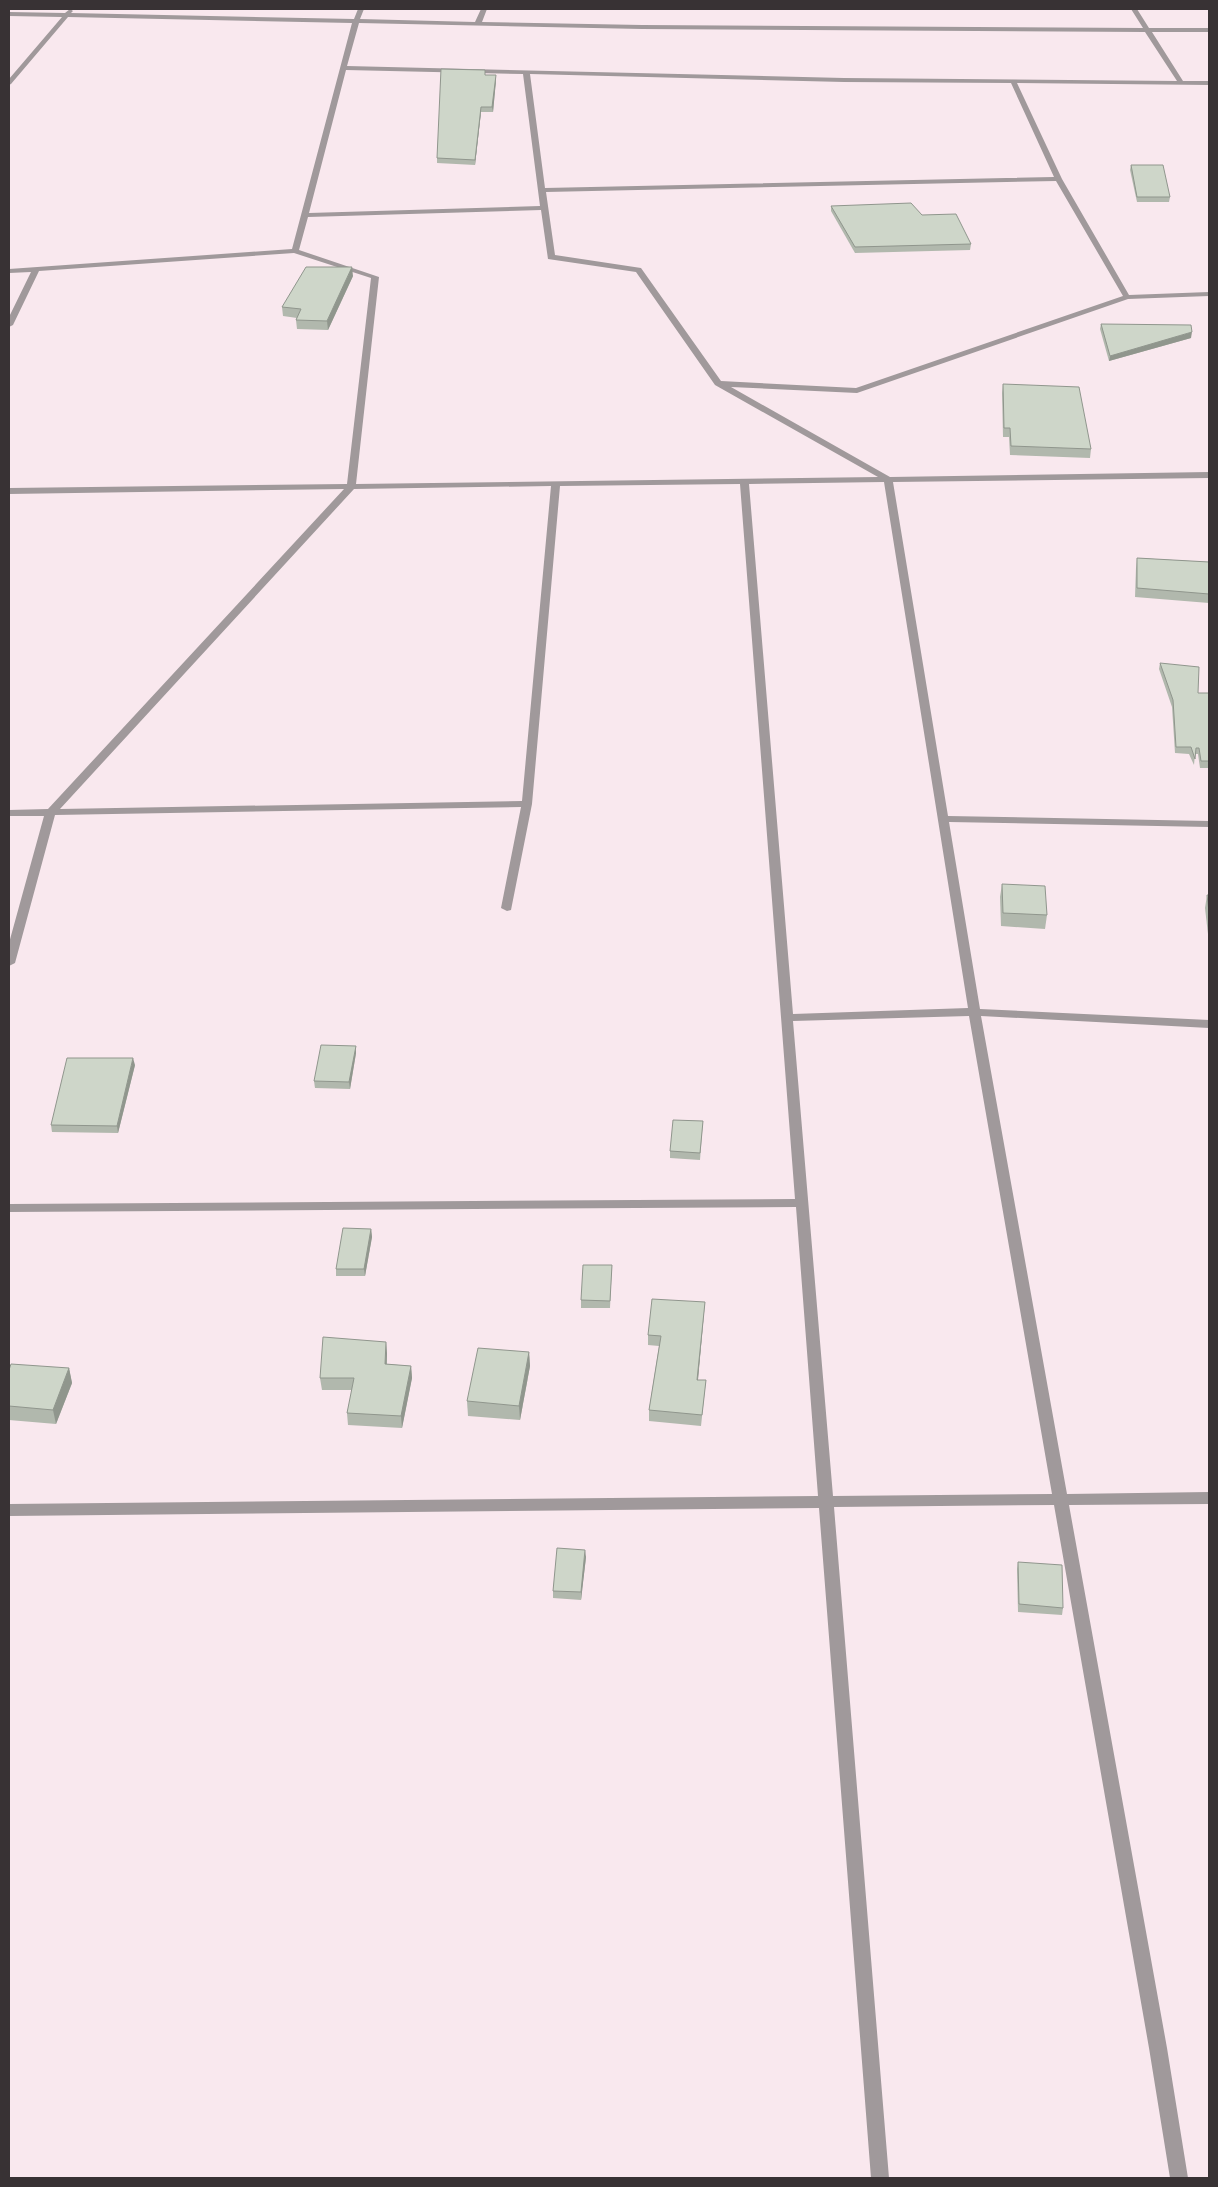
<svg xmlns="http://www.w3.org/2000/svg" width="1218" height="2187" font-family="Roboto,sans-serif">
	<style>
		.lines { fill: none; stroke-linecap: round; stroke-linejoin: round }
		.minor { fill: #a0999b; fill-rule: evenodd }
		.wall { fill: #b1b8ad }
		.shaded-wall { fill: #90968d }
		.building { fill: #ced6c9; stroke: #90968d }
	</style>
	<rect width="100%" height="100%" fill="#f9e8ee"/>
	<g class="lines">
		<path class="minor" d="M70,9L73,11L71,13L354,19L358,9H364L360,19L475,22L481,9H487L482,22L642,25L1143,28L1131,9H1137L1149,28H1209V32H1152L1183,81H1209V85L1017,83L1062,179L1129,295L1209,292V296L1128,299L857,393L731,387L890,477L1209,472V478L893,482L948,816L1209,821V827L949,822L980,1009L1209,1020V1028L981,1016L1067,1494L1209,1492V1504L1069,1505L1167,2048L1188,2178H1170L1149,2048L1054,1505L834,1507L889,2178H871L819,1508L9,1516V1504L818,1496L796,1207L9,1212V1204L795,1199L740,484L560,486L532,804L511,910L507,911L501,908L521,807L55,815L15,963L9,966V943L44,816H9V810L48,809L344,489L9,494V488L347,484L371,278L294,253L39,271L13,325L9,327V317L31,272L9,273V269L292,249L352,23L68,17L11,84L9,85V79L62,17L9,16V12L65,13ZM359,23L642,29L1145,32L1177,81L844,78L347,66ZM346,70L523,74L540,206L309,213ZM530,74L844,82L1011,83L1054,177L545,188ZM1056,181L1123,296L856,388L721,381L641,268L555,255L546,192ZM541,210L548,259L636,272L715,385L878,477L356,484L379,277L299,250L308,217ZM884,482L968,1008L793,1014L749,484ZM551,486L522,801L60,809L354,489ZM969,1016L1052,1494L833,1496L793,1021Z"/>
	</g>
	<g class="wall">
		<path d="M485,75L496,80L493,112H481L475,165L437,163V158Z"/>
		<path d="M1131,165L1170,197L1169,202H1137L1130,170Z"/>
		<path d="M831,206L922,215L971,244L970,250L855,253L831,211Z"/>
		<path d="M353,276L328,330L297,329L296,320L297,318L283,316L282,307Z"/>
		<path d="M1101,324L1191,338L1109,361L1100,329Z"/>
		<path d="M1003,384L1091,449L1090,458L1010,455L1009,437H1003L1002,393Z"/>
		<path d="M1137,558L1209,562V603L1135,597L1136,568Z"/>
		<path d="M1160,663L1198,693H1209V768H1200L1198,754H1195L1194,765L1189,754L1175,753L1172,707L1159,669Z"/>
		<path d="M1002,884L1047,915L1045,929L1001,926L1000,897Z"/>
		<path d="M1207,895H1209V943L1205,908Z"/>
		<path d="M356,1046V1053L350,1089L315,1088L314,1081Z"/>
		<path d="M135,1065L118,1133L52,1132L51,1125Z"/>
		<path d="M703,1121L700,1160L670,1158V1151Z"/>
		<path d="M371,1229L372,1237L365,1276H336V1269Z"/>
		<path d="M612,1265L610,1308H581V1300Z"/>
		<path d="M705,1302L698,1380H706L701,1426L649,1421V1410L659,1346L648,1345V1335Z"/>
		<path d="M386,1342L387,1354V1364L411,1366L412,1378L402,1428L348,1425L347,1413L352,1390H322L320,1378Z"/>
		<path d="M529,1352L530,1366L520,1420L468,1416L467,1401Z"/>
		<path d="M69,1368L72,1383L56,1424L9,1420V1370Z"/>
		<path d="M586,1557L581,1600L553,1598V1591Z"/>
		<path d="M1018,1562L1063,1608L1062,1615L1018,1612L1017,1569Z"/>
	</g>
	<g class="shaded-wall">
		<path d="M496,75V80L493,112L492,107Z"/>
		<path d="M481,107V112L475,165V160Z"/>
		<path d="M352,267L353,276L328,330L327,321Z"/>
		<path d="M1192,332L1191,338L1109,361L1110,356Z"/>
		<path d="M356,1046V1053L350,1089L349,1082Z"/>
		<path d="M133,1058L135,1065L118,1133L117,1126Z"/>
		<path d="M371,1229L372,1237L365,1276L364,1269Z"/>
		<path d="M705,1302L697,1390V1380Z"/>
		<path d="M386,1342L387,1354L386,1376L385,1364Z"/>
		<path d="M529,1352L530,1366L520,1420L519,1406Z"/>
		<path d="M411,1366L412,1378L402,1428L401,1416Z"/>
		<path d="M69,1368L72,1383L56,1424L53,1410Z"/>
		<path d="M585,1550L586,1557L581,1600V1592Z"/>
	</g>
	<g class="building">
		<path d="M441,69L485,70V75H496L492,107H481L475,160L437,158Z"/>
		<path d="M1131,165H1163L1170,197H1137Z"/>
		<path d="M911,203L922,215L956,214L971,244L855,247L831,206Z"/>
		<path d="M306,267H352L327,321L296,320L301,309L282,307Z"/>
		<path d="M1101,324L1191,325L1192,332L1110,356Z"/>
		<path d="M1003,384L1079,387L1091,449L1011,446L1010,428H1004Z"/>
		<path d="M1137,558L1209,562V594L1137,588Z"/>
		<path d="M1160,663L1199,667L1198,693H1209V761H1201L1199,748H1196L1195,759L1191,747H1176L1173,700Z"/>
		<path d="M1002,884L1045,886L1047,915L1003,913Z"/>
		<path d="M1207,895H1209V912Z"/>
		<path d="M321,1045L356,1046L349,1082L314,1081Z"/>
		<path d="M67,1058H133L117,1126L51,1125Z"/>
		<path d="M673,1120L703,1121L700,1153L670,1151Z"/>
		<path d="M343,1228L371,1229L364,1269H336Z"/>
		<path d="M583,1265H612L610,1301L581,1300Z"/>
		<path d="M652,1299L705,1302L697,1380H706L702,1415L649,1410L661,1336L648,1335Z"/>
		<path d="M323,1337L386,1342L385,1364L411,1366L401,1416L347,1413L354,1378H320Z"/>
		<path d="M478,1348L529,1352L519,1406L467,1401Z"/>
		<path d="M11,1364L69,1368L53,1410L9,1406V1370Z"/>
		<path d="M557,1548L585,1550L581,1592L553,1591Z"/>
		<path d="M1018,1562L1062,1565L1063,1608L1019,1604Z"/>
	</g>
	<rect width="1218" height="2187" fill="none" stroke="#383234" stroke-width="20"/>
</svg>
